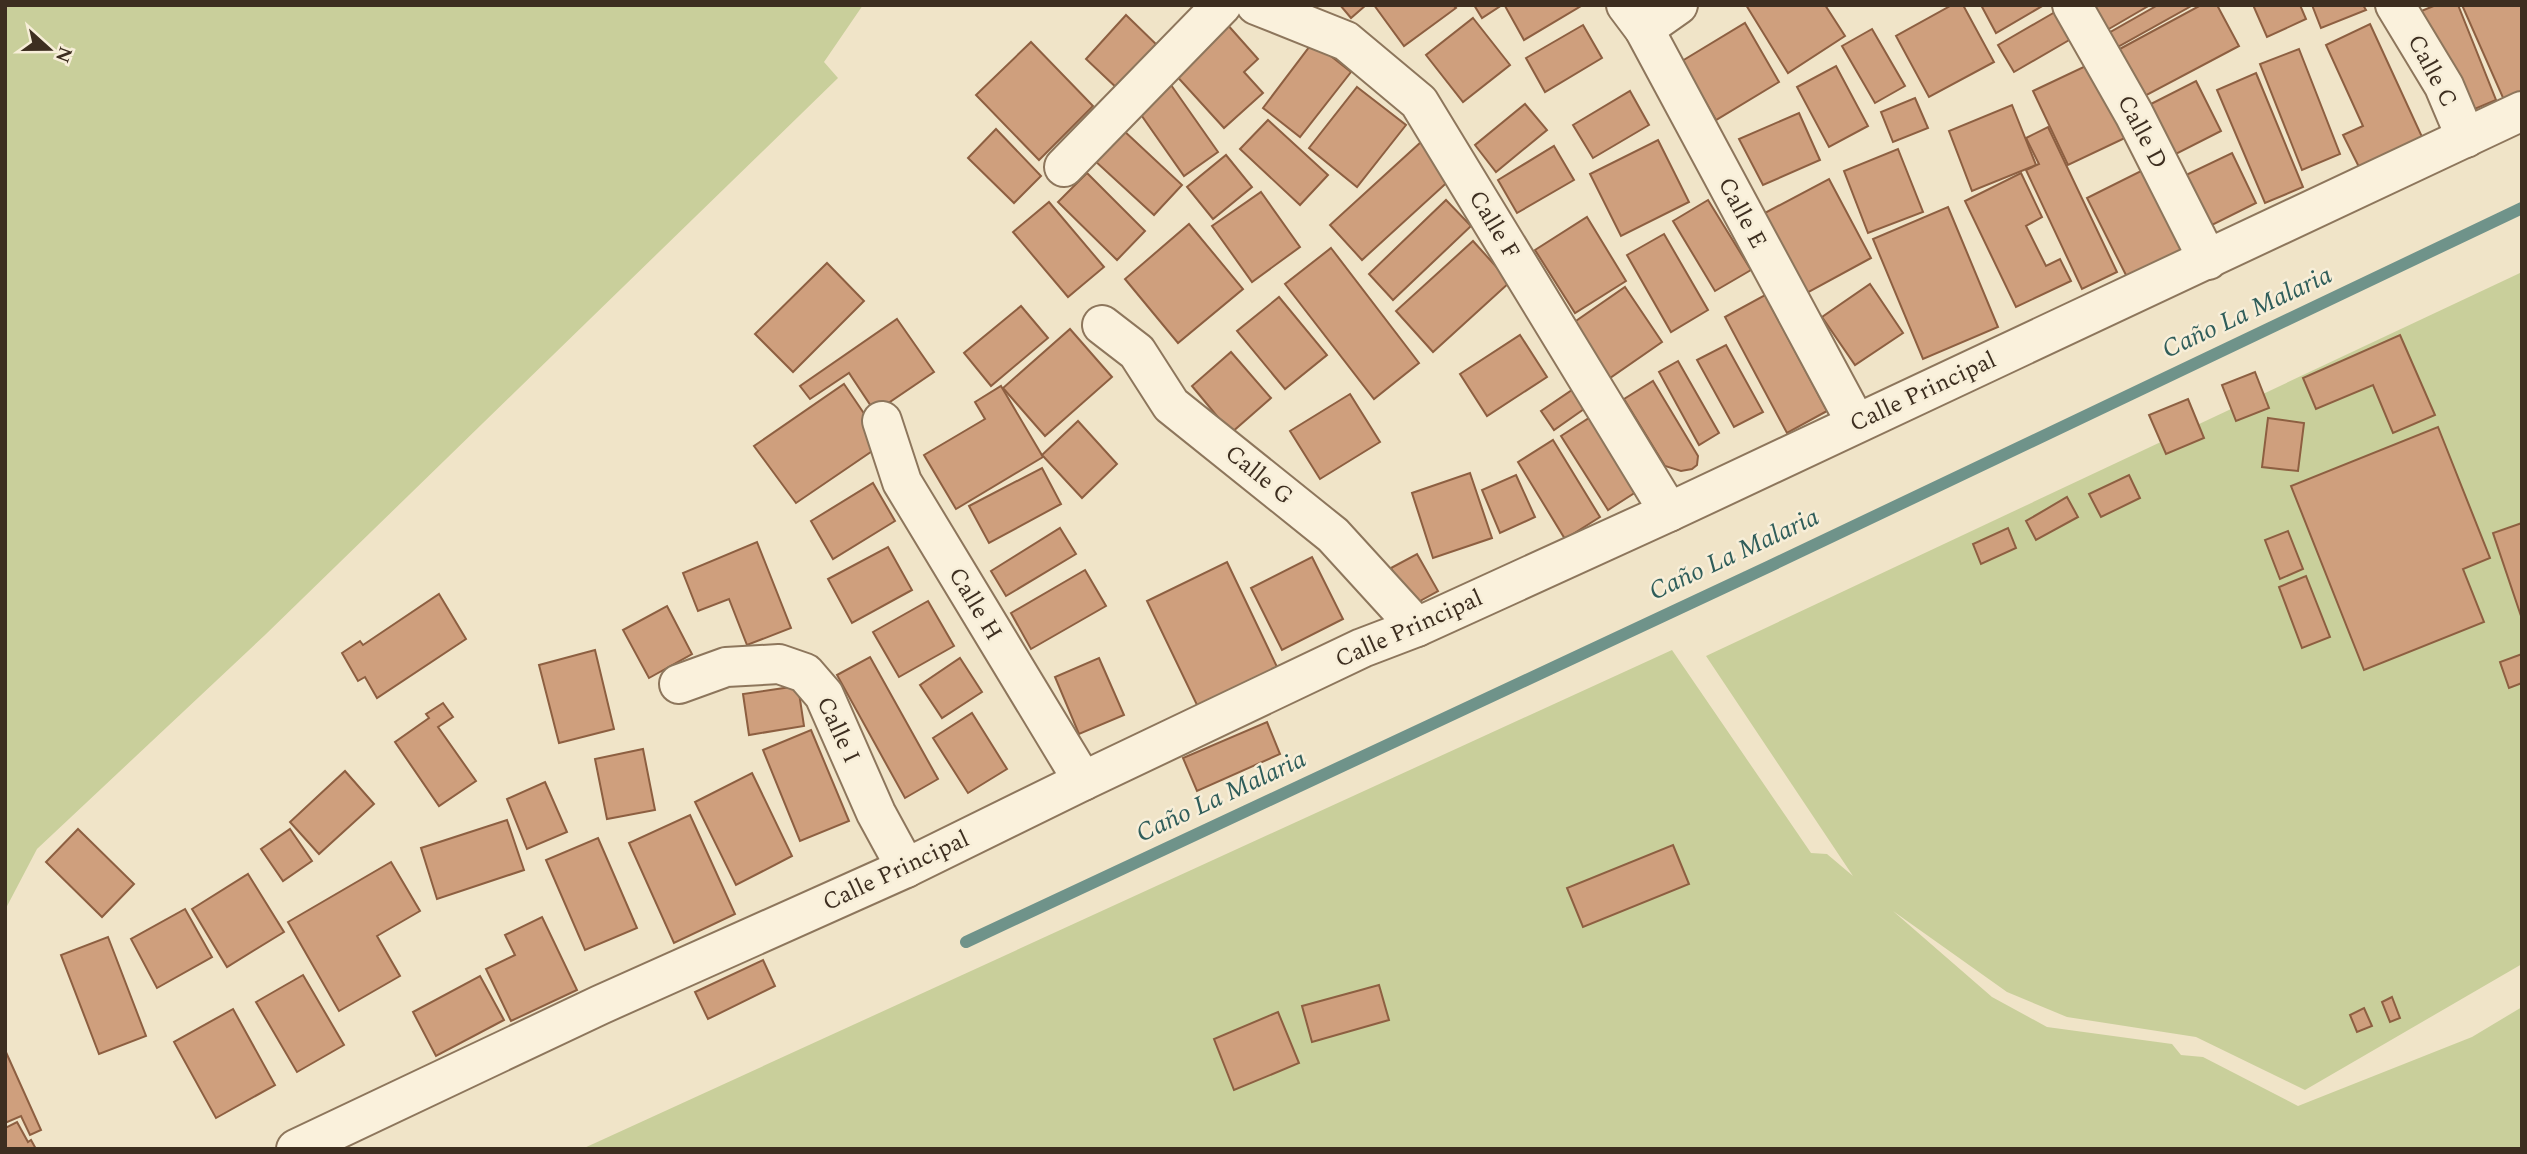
<svg xmlns="http://www.w3.org/2000/svg" width="2527" height="1154" font-family="Spectral,serif">
	<style>
		.green { fill: #c9cf9b }
		.lines { fill: none; stroke-linecap: round; stroke-linejoin: round }
		.stream { stroke: #6f938a; stroke-width: 12 }
		.building { fill: #cf9f7d; stroke: #8d5f41; stroke-width: 2 }
		.street-casing { stroke: #8d765c; stroke-width: 42 }
		.street { stroke: #faf1dc; stroke-width: 38 }
		.labels { text-anchor: middle; dominant-baseline: central; stroke-width: 5; stroke-linejoin: round; paint-order: stroke }
		.street-label { font-size: 24px; fill: #3d2e20; stroke: #f7eed8 }
		.water-label { font-size: 26px; font-style: italic; fill: #2f5d5a; stroke: #f7eed8 }
	</style>
	<rect width="100%" height="100%" fill="#f0e4c8"/>
	<g class="green">
		<path d="M5,5H863L824,62L838,78L265,635L37,849L5,910Z"/>
		<path d="M2520,273L2522,964L2305,1090L2196,1037L2067,1017L2007,992L1893,911L1992,997L2047,1027L2172,1044L2181,1055L2203,1057L2298,1106L2472,1037L2522,1007V1149H582L1672,650L1811,853L1827,854L1853,876L1706,656Z"/>
	</g>
	<g class="lines">
		<path class="stream" d="M966,942L1770,566L2522,208"/>
	</g>
	<g class="building">
		<path d="M1340,5H1366L1351,18Z"/>
		<path d="M1374,5H1453L1456,8L1404,46Z"/>
		<path d="M1474,5H1502L1482,18Z"/>
		<path d="M1507,5H1580L1581,6L1524,40L1505,6Z"/>
		<path d="M1746,5H1825L1845,36L1788,73Z"/>
		<path d="M1952,5H1963L1994,62L1929,97L1896,36Z"/>
		<path d="M1981,5H2044L1996,33Z"/>
		<path d="M2086,5H2150L2102,33Z"/>
		<path d="M2158,5H2193L2114,49L2107,34Z"/>
		<path d="M2201,5H2217L2239,46L2141,98L2116,51Z"/>
		<path d="M2253,5H2300L2306,19L2267,37Z"/>
		<path d="M2312,5H2363L2366,10L2321,28Z"/>
		<path d="M2436,5H2458L2496,100L2451,119L2409,16Z"/>
		<path d="M2462,5H2521L2522,92L2504,100Z"/>
		<path d="M2055,12L2071,39L2014,72L1998,45Z"/>
		<path d="M1126,15L1160,48L1120,91L1086,59Z"/>
		<path d="M1473,18L1510,65L1463,102L1426,55Z"/>
		<path d="M1226,23L1258,59L1244,72L1263,93L1224,128L1173,72Z"/>
		<path d="M1745,23L1779,82L1716,120L1682,61Z"/>
		<path d="M2370,24L2423,139L2360,169L2343,135L2363,126L2326,45Z"/>
		<path d="M1583,25L1602,58L1545,92L1526,58Z"/>
		<path d="M1872,29L1905,86L1875,103L1842,46Z"/>
		<path d="M1031,42L1093,106L1039,160L976,95Z"/>
		<path d="M1313,42L1351,72L1300,137L1263,108Z"/>
		<path d="M2299,49L2340,154L2302,170L2260,64Z"/>
		<path d="M2092,63L2127,137L2068,165L2033,91Z"/>
		<path d="M1836,66L1868,126L1829,147L1797,87Z"/>
		<path d="M2256,73L2303,187L2265,203L2217,90Z"/>
		<path d="M2196,81L2221,131L2168,158L2143,108Z"/>
		<path d="M1171,85L1218,152L1184,176L1137,109Z"/>
		<path d="M1357,87L1406,125L1357,187L1309,148Z"/>
		<path d="M1630,91L1649,125L1593,158L1573,125Z"/>
		<path d="M1915,98L1928,128L1893,142L1881,112Z"/>
		<path d="M1525,104L1547,130L1496,172L1475,145Z"/>
		<path d="M2012,105L2036,165L1972,191L1949,131Z"/>
		<path d="M1799,113L1820,160L1763,185L1739,139Z"/>
		<path d="M1268,120L1328,175L1300,205L1240,149Z"/>
		<path d="M2048,127L2117,272L2082,289L2026,170L2039,164L2026,138Z"/>
		<path d="M996,129L1041,176L1014,203L968,158Z"/>
		<path d="M1122,129L1182,185L1154,215L1094,160Z"/>
		<path d="M1658,140L1689,202L1621,236L1590,174Z"/>
		<path d="M1421,142L1453,177L1362,260L1330,225Z"/>
		<path d="M1554,146L1574,180L1517,213L1498,180Z"/>
		<path d="M1898,149L1923,212L1868,233L1844,171Z"/>
		<path d="M2232,153L2256,203L2208,227L2184,176Z"/>
		<path d="M1226,155L1252,187L1213,219L1187,187Z"/>
		<path d="M2151,166L2193,247L2129,281L2087,198Z"/>
		<path d="M1087,173L1145,231L1117,260L1058,202Z"/>
		<path d="M2021,173L2042,217L2026,226L2046,266L2060,259L2071,281L2016,307L1965,201Z"/>
		<path d="M1829,179L1871,258L1805,294L1763,214Z"/>
		<path d="M1261,192L1300,247L1252,282L1212,226Z"/>
		<path d="M1446,200L1471,226L1393,300L1369,274Z"/>
		<path d="M1708,200L1751,270L1715,291L1673,221Z"/>
		<path d="M1049,202L1104,267L1068,297L1013,232Z"/>
		<path d="M1948,207L1998,327L1923,359L1873,239Z"/>
		<path d="M1587,217L1626,281L1575,313L1535,250Z"/>
		<path d="M1189,224L1243,289L1178,343L1125,279Z"/>
		<path d="M1664,234L1708,310L1671,332L1627,255Z"/>
		<path d="M1473,241L1510,282L1433,352L1396,311Z"/>
		<path d="M1331,248L1419,363L1374,399L1285,284Z"/>
		<path d="M827,263L864,301L793,372L755,334Z"/>
		<path d="M1870,284L1903,333L1855,365L1822,317Z"/>
		<path d="M1625,287L1662,342L1610,378L1573,323Z"/>
		<path d="M1765,295L1827,411L1787,433L1725,317Z"/>
		<path d="M1279,297L1327,355L1285,389L1237,331Z"/>
		<path d="M1021,306L1048,338L991,386L964,353Z"/>
		<path d="M897,319L934,372L875,412L849,373L810,399L800,386Z"/>
		<path d="M1070,329L1112,377L1045,436L1003,388Z"/>
		<path d="M1520,335L1547,377L1487,416L1460,374Z"/>
		<path d="M2400,335L2435,415L2393,433L2373,385L2316,409L2303,378Z"/>
		<path d="M1726,345L1763,412L1734,427L1697,360Z"/>
		<path d="M1231,352L1271,398L1231,433L1192,386Z"/>
		<path d="M1678,361L1719,433L1699,445L1659,372Z"/>
		<path d="M2255,372L2269,408L2236,421L2222,385Z"/>
		<path d="M1653,381L1698,456L1697,465L1692,469L1681,471L1665,466L1624,399Z"/>
		<path d="M844,384L884,443L796,503L754,446Z"/>
		<path d="M1001,386L1043,457L956,509L924,455L985,419L975,402Z"/>
		<path d="M1572,390L1584,409L1554,430L1541,411Z"/>
		<path d="M1350,394L1380,442L1320,479L1290,431Z"/>
		<path d="M2188,399L2204,438L2166,454L2149,415Z"/>
		<path d="M1589,418L1636,492L1608,510L1561,436Z"/>
		<path d="M2268,418L2304,423L2298,471L2262,467Z"/>
		<path d="M1078,421L1117,464L1082,498L1042,455Z"/>
		<path d="M2438,427L2490,558L2463,569L2484,622L2364,670L2291,486Z"/>
		<path d="M1553,440L1600,517L1565,539L1518,462Z"/>
		<path d="M1042,468L1061,504L989,543L969,506Z"/>
		<path d="M1470,473L1492,538L1433,558L1412,493Z"/>
		<path d="M1516,475L1535,517L1500,533L1482,490Z"/>
		<path d="M2129,475L2140,498L2101,517L2089,494Z"/>
		<path d="M873,483L895,521L833,559L811,521Z"/>
		<path d="M2067,497L2078,517L2036,540L2026,521Z"/>
		<path d="M2522,523V619L2493,533Z"/>
		<path d="M1060,528L1076,554L1006,596L991,571Z"/>
		<path d="M2008,528L2016,548L1981,564L1973,544Z"/>
		<path d="M2288,531L2303,569L2280,579L2265,540Z"/>
		<path d="M757,542L791,628L747,645L729,599L698,611L683,573Z"/>
		<path d="M888,547L912,590L852,623L828,579Z"/>
		<path d="M1417,554L1438,591L1411,606L1391,568Z"/>
		<path d="M1312,557L1343,619L1282,650L1251,588Z"/>
		<path d="M1227,562L1278,669L1198,707L1147,601Z"/>
		<path d="M1085,570L1106,606L1031,649L1011,613Z"/>
		<path d="M2306,576L2330,637L2302,648L2279,587Z"/>
		<path d="M439,594L466,639L377,698L365,677L358,681L342,653L360,641L363,645Z"/>
		<path d="M928,601L954,646L899,677L873,632Z"/>
		<path d="M667,606L692,654L649,678L623,630Z"/>
		<path d="M595,650L614,729L559,743L539,665Z"/>
		<path d="M2522,654V683L2509,688L2500,662Z"/>
		<path d="M870,657L938,779L905,798L837,675Z"/>
		<path d="M960,658L982,692L942,718L920,685Z"/>
		<path d="M1099,658L1124,715L1079,734L1055,677Z"/>
		<path d="M798,686L804,726L749,735L743,694Z"/>
		<path d="M443,703L453,717L438,727L476,781L439,806L395,742L429,718L426,714Z"/>
		<path d="M972,713L1007,769L968,793L933,738Z"/>
		<path d="M1267,722L1280,754L1197,791L1183,758Z"/>
		<path d="M811,730L849,821L800,841L763,750Z"/>
		<path d="M643,749L655,810L607,819L595,759Z"/>
		<path d="M345,771L374,804L319,854L290,822Z"/>
		<path d="M752,773L792,856L736,885L695,802Z"/>
		<path d="M545,782L567,832L527,849L507,799Z"/>
		<path d="M690,815L735,914L674,943L629,843Z"/>
		<path d="M507,820L524,870L437,899L421,848Z"/>
		<path d="M78,829L134,884L102,917L46,862Z"/>
		<path d="M290,829L312,861L283,881L261,849Z"/>
		<path d="M598,838L637,928L585,950L546,860Z"/>
		<path d="M1673,845L1689,884L1583,927L1567,888Z"/>
		<path d="M391,862L420,911L377,936L400,976L339,1011L288,922Z"/>
		<path d="M248,874L284,932L227,967L192,909Z"/>
		<path d="M185,909L212,957L157,988L131,939Z"/>
		<path d="M542,917L577,990L511,1021L486,969L515,955L505,935Z"/>
		<path d="M108,937L146,1036L99,1054L61,955Z"/>
		<path d="M763,960L775,986L708,1019L695,992Z"/>
		<path d="M303,975L344,1045L297,1072L256,1002Z"/>
		<path d="M480,976L504,1020L436,1056L413,1012Z"/>
		<path d="M1379,985L1389,1020L1312,1042L1302,1006Z"/>
		<path d="M2392,997L2400,1018L2390,1022L2382,1002Z"/>
		<path d="M2364,1008L2372,1026L2357,1032L2350,1015Z"/>
		<path d="M233,1009L275,1085L216,1118L174,1042Z"/>
		<path d="M1278,1012L1299,1063L1234,1090L1214,1039Z"/>
		<path d="M5,1050L41,1130L30,1135L21,1116L5,1123Z"/>
		<path d="M17,1122L28,1142L31,1140L36,1149H5V1128Z"/>
	</g>
	<g class="lines">
		<g class="street-casing">
			<g id="street">
				<path d="M1256,5L1346,41L1419,102L1669,512"/>
				<path d="M1626,5L1644,29L1856,423"/>
				<path d="M2072,5L2134,114L2208,260"/>
				<path d="M2395,5L2444,86L2466,138"/>
				<path d="M1644,29L1678,5"/>
				<path d="M1064,167L1222,5"/>
				<path d="M1102,325L1137,352L1171,405L1333,535L1417,627"/>
				<path d="M882,421L902,482L1083,781"/>
				<path d="M679,684L726,667L779,664L805,673L824,695L876,813L906,868"/>
				<path d="M296,1149L600,1005L906,868L1083,781L1362,648L1417,627L1669,512L2522,111"/>
			</g>
		</g>
		<use href="#street" class="street"/>
	</g>
	<g class="labels">
		<g class="street-label">
			<text transform="translate(2432 71) rotate(62)">Calle C</text>
			<text transform="translate(2142 132) rotate(62)">Calle D</text>
			<text transform="translate(1742 213) rotate(62)">Calle E</text>
			<text transform="translate(1494 225) rotate(59)">Calle F</text>
			<text transform="translate(1923 392) rotate(-25)">Calle Principal</text>
			<text transform="translate(1259 475) rotate(39)">Calle G</text>
			<text transform="translate(975 604) rotate(59)">Calle H</text>
			<text transform="translate(1409 629) rotate(-24)">Calle Principal</text>
			<text transform="translate(838 730) rotate(65)">Calle I</text>
			<text transform="translate(896 871) rotate(-25)">Calle Principal</text>
		</g>
		<g class="water-label">
			<text transform="translate(2247 312) rotate(-25)">Caño La Malaria</text>
			<text transform="translate(1734 554) rotate(-25)">Caño La Malaria</text>
			<text transform="translate(1221 796) rotate(-25)">Caño La Malaria</text>
		</g>
	</g>
	<rect width="2527" height="1154" fill="none" stroke="#3d2e20" stroke-width="14"/>
	<g transform="translate(49 49) rotate(111)" stroke="#f7eed8" stroke-width="5" paint-order="stroke">
	<path d="M0-5L12 26L0 18L-12 26Z" fill="#3d2e20"/>
	<text y="-10" font-size="19" font-weight="bold" text-anchor="middle" fill="#3d2e20">N</text>
	</g>
</svg>
